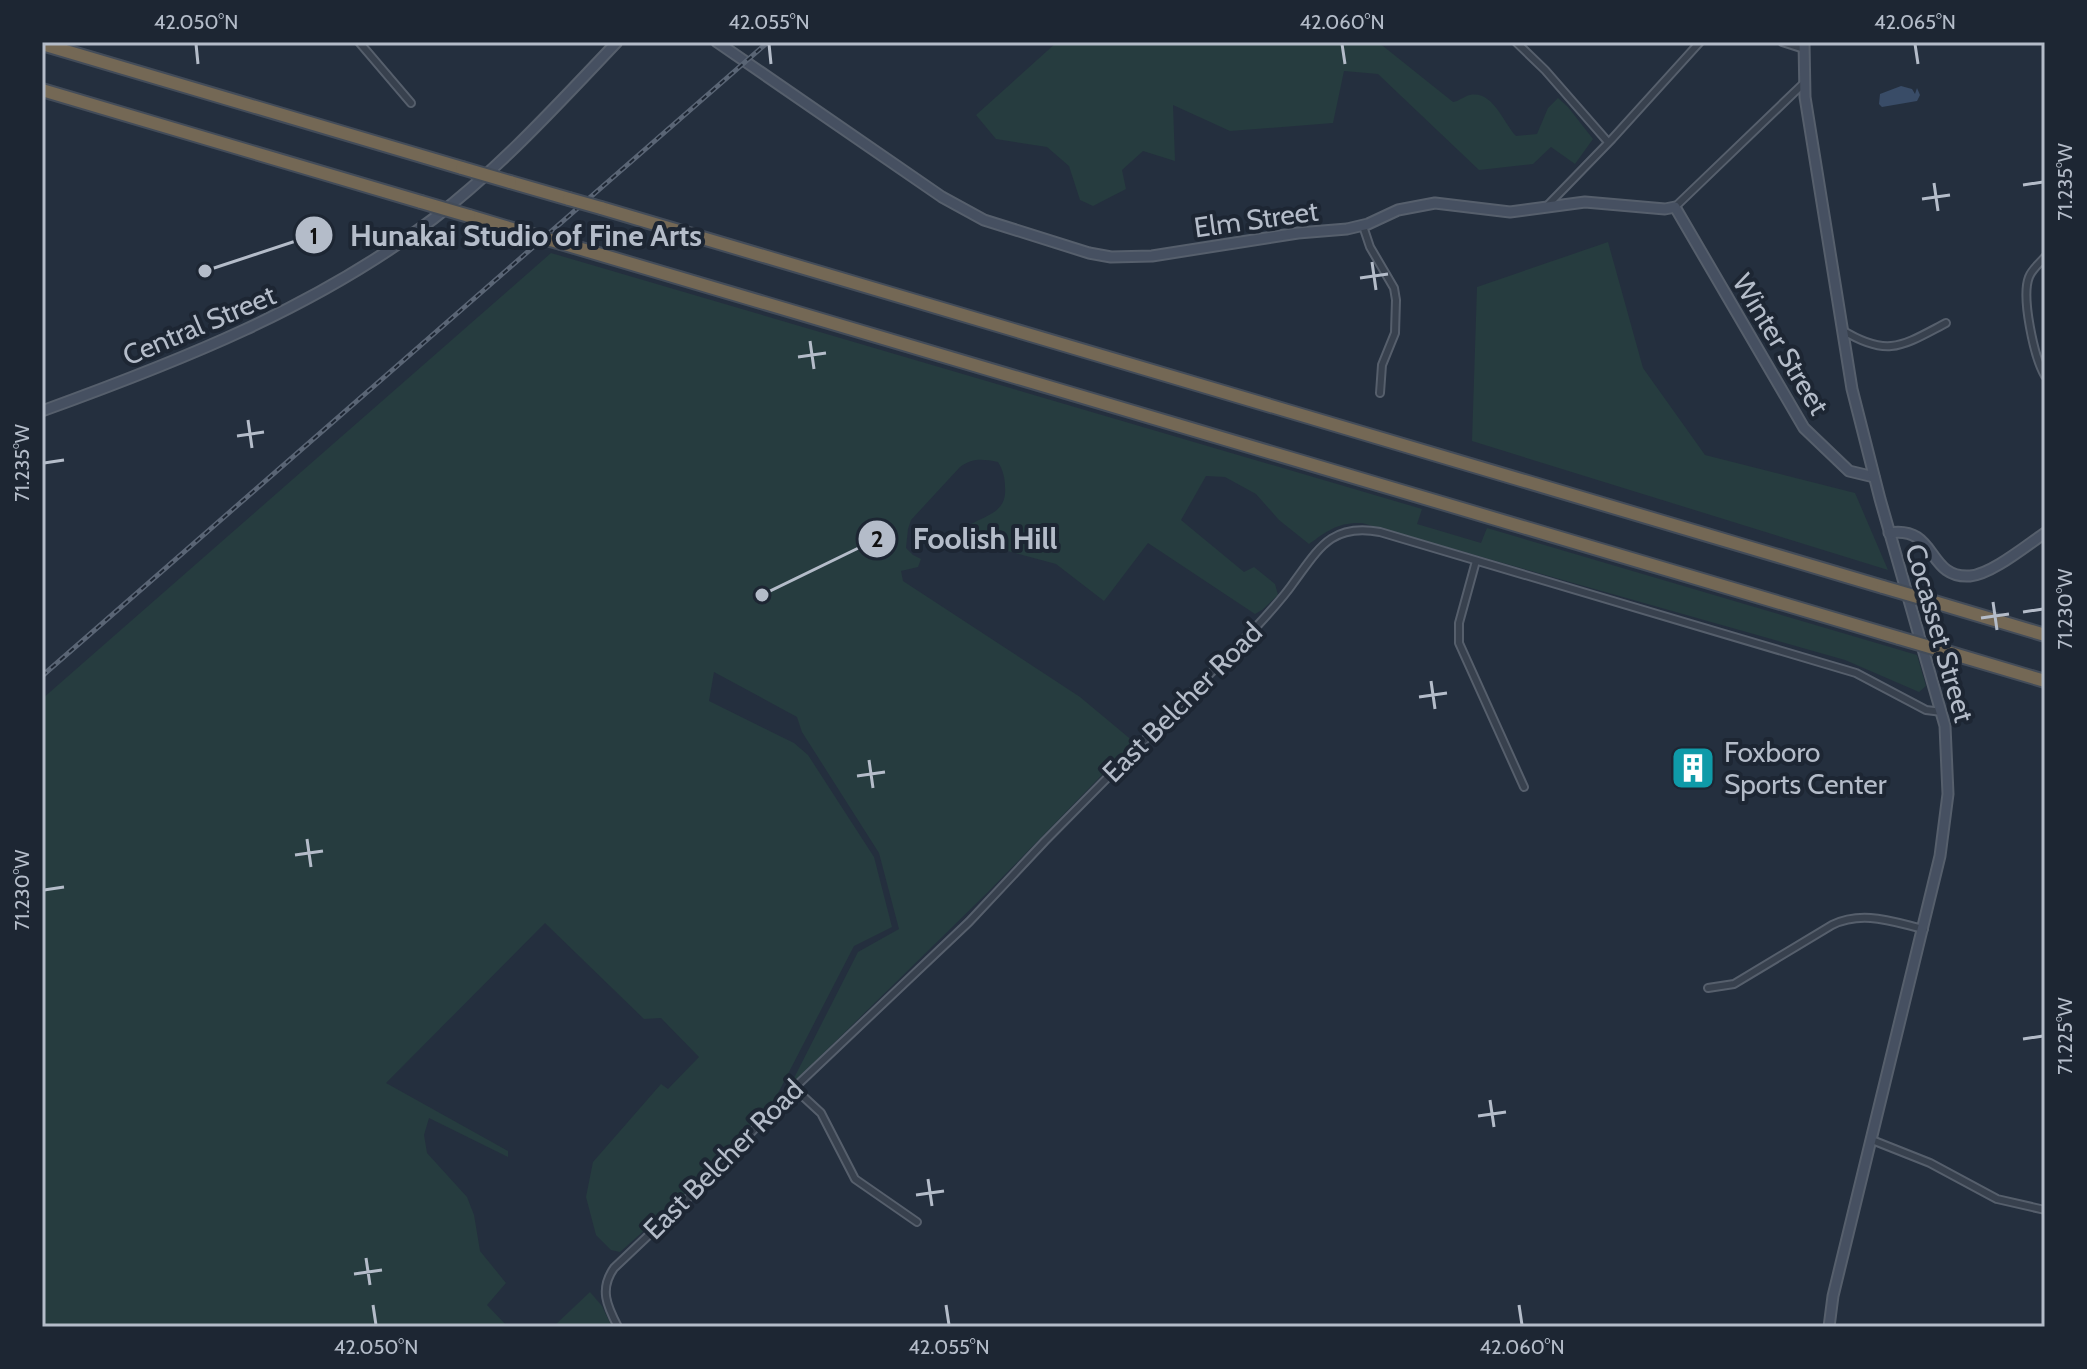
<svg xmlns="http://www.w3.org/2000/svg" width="2087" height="1369" font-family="Cabin,sans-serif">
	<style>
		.green { fill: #263c3f }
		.water { fill: #394c67 }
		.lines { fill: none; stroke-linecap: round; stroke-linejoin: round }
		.street-casing { stroke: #565f6c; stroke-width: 10 }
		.secondary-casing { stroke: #565f6c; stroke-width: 13 }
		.highway-casing { stroke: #434c59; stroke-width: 16 }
		.street { stroke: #38414e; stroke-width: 6 }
		.secondary { stroke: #465061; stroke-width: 9 }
		.highway { stroke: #746855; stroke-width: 12 }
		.rail-casing { stroke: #5a6575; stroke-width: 5 }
		.rail { stroke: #1d2633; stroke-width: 2; stroke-dasharray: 6; stroke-linecap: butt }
		.highway-bridge-casing { stroke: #434c59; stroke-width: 16; stroke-linecap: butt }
		.highway-bridge { stroke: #746855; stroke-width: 12 }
		.ticks { fill: none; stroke: #b4bcc9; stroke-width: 3 }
		.labels { text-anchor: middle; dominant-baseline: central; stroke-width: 8; stroke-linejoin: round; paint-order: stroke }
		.street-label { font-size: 28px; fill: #b4bcc9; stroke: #1d2633 }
		.poi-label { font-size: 28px; fill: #b4bcc9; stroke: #1d2633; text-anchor: start }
		.leader { fill: none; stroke: #b4bcc9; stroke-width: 3 }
		.callout-dot { fill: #b4bcc9; stroke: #1d2633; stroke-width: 3 }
		.mark-label { font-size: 24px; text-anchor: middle; font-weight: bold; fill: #111 }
		.callout-label { font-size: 30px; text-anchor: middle; font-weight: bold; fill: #b4bcc9; stroke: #1d2633; stroke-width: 8; stroke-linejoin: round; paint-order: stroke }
		.neatline { fill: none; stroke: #b4bcc9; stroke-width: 3 }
		.ticks-label { font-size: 20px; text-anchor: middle; fill: #b4bcc9 }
	</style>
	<rect width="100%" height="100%" fill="#242f3e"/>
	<g class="green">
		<path d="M1057,42H1378L1453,102C1460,101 1464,96 1470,95C1493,90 1504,124 1516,136L1537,134L1548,108L1558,98L1568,107L1593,139L1575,164L1551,147L1533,164L1479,170L1378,74L1344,71L1333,123L1230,131L1173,105L1175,161L1143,151L1122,170L1126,189L1093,206L1080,200L1069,166L1047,147L996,139L976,115Z"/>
		<path d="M1608,242L1643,368L1705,455L1855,493L1888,570L1472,441L1477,287Z"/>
		<path d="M551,253L1422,509L1417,524L1481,543L1487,528L1917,655L1926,686L1919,692L1845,660L1362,523C1338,522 1327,531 1309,544L1279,520L1256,494L1225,477L1206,476L1181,520L1244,572L1254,567L1275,584L1278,595L1262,610L1255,614L1148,543L1104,601L1056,564L989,546L961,545L958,535C973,515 1008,519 1005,487C1005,478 1003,470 998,462C982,459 973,458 960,467L911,520L908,529L906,548L913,555L921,559L918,567L901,571L903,581L1080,697L1134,742L988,892L790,1086L858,952L899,929L879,853L802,732L797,717L714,672L709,701L794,743L808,755L874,857L892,927L854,946L773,1103L683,1196L620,1252L611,1250L596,1235L586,1197L593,1162L661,1084L668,1089L699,1057L661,1018L644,1019L545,923L386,1083L508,1151V1157L429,1118L424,1135L427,1153L467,1197L474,1215L480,1251L506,1283L487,1305L508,1327H42V699Z"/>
		<path d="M590,1292L602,1306L612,1327H553Z"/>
	</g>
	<path class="water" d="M1901,86L1912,89L1915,94L1917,88L1920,95L1917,101L1882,107L1879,104L1880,94Z"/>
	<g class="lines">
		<g class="street-casing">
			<g id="street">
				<path d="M359,42L411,103"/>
				<path d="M1516,42L1545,70L1608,142"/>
				<path d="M1782,42L1804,49"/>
				<path d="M1547,206L1612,139L1700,42"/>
				<path d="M1675,207L1804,83"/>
				<path d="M1363,226L1370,247L1394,288L1396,300L1395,333L1382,365L1380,393"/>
				<path d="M2045,257C2040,263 2032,269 2029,277C2021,297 2034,357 2045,376"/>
				<path d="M1842,330C1888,358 1902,346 1946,323"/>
				<path d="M1476,561L1459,623V643L1524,787"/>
				<path d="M1708,988L1734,984L1832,925C1863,910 1893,922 1924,929"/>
				<path d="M794,1088L821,1113L855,1179L917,1222"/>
				<path d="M1872,1140L1930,1163L1997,1199L2045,1210"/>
				<path d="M618,1327C607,1306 599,1289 614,1268L691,1195L794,1088L969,922L1045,841L1257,626C1270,612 1283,598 1294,582C1319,548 1332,523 1380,532L1856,673L1926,710L1942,712"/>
			</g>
		</g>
		<g class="secondary-casing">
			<g id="secondary">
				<path d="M717,42L942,197L984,220L1089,253L1111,257L1152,256L1298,233L1347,229L1368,224L1398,210L1435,203L1510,212L1585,202L1665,209L1675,207L1804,428L1849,471L1874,477"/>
				<path d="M1804,42L1805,97L1852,389L1880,499L1945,726L1948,794L1940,856L1833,1296L1829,1327"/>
				<path d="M42,411C180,361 315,308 433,219C501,167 558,104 617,42"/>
				<path d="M1889,533C1938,525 1926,579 1970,576C1992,574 2027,545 2045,533"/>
			</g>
		</g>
		<g class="highway-casing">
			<g id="highway">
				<path d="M42,44L462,168"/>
				<path d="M42,90L421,202"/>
				<path d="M510,182L569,199"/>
				<path d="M601,208L1883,587"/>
				<path d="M469,216L529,234"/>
				<path d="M561,243L1899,638"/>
				<path d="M1931,601L2045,635"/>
				<path d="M1947,652L2045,681"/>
			</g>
		</g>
		<use href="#street" class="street"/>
		<use href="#secondary" class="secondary"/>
		<use href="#highway" class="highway"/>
		<g class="rail-casing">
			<path id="rail" d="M42,676L768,42"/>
		</g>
		<use href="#rail" class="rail"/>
		<g class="highway-bridge-casing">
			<g id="highway-bridge">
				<path d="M462,168L510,182"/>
				<path d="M569,199L601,208"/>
				<path d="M421,202L469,216"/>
				<path d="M529,234L561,243"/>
				<path d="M1883,587L1931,601"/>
				<path d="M1899,638L1947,652"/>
			</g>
		</g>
		<use href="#highway-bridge" class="highway-bridge"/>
	</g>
	<path class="ticks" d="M196,44L198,64M769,44L771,64M1342,44L1345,64M1915,44L1918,64M1934,183L1938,211M2023,185L2043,182M1922,199L1950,195M1372,262L1376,290M1360,278L1388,274M810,341L814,369M798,357L826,353M248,420L252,448M237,436L264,432M44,463L64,460M1993,602L1997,630M2023,612L2043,609M1981,618L2009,614M1431,681L1435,709M1419,697L1447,693M869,760L873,788M857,776L885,772M307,839L311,867M295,855L323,851M44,890L64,887M2023,1039L2043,1036M1490,1100L1494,1127M1478,1116L1506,1112M928,1179L932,1206M916,1195L944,1191M366,1258L370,1285M354,1274L382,1270M373,1305L376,1325M946,1305L949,1325M1519,1305L1522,1325"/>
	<defs>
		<g id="building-square" transform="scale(2.3)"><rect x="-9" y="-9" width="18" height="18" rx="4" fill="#0f9aa8" stroke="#1d2633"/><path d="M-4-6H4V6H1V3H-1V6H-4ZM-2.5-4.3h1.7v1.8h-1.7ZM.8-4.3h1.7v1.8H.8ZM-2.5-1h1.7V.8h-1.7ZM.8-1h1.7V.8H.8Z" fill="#fff"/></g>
	</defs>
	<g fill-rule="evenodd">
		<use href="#building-square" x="1693" y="768"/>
	</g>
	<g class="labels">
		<g class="street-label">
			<text transform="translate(1256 219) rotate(-8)">Elm Street</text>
			<text transform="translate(199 325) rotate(-23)">Central Street</text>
			<text transform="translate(1781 344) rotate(59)">Winter Street</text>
			<text transform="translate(1940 633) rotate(74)">Cocasset Street</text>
			<text transform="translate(1182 702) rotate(-45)">East Belcher Road</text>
			<text transform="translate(723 1159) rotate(-45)">East Belcher Road</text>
		</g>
		<g class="poi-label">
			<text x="1724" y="752">Foxboro<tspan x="1724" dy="32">Sports Center</tspan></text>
		</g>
	</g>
	<path class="leader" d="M205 271L314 235M762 595L877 539"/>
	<g class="callout-dot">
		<circle cx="205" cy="271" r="8"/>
		<circle cx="762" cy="595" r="8"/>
		<circle cx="314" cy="235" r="20"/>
		<circle cx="877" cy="539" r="20"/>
	</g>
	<g class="mark-label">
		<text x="314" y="244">1</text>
		<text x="877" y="547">2</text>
	</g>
	<g class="callout-label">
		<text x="526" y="246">Hunakai Studio of Fine Arts</text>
		<text x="985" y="549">Foolish Hill</text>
	</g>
	<rect width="2087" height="1369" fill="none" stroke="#1d2633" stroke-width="88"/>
	<rect x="44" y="44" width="1999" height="1281" class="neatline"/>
	<g class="ticks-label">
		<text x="196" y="29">42.050°N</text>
		<text x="769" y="29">42.055°N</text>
		<text x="1342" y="29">42.060°N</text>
		<text x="1915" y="29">42.065°N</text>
		<text transform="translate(2065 182) rotate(-90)" y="7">71.235°W</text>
		<text transform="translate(22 463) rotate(-90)" y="7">71.235°W</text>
		<text transform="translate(2065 609) rotate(-90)" y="7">71.230°W</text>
		<text transform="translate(22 890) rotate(-90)" y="7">71.230°W</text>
		<text transform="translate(2065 1036) rotate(-90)" y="7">71.225°W</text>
		<text x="376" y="1354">42.050°N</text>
		<text x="949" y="1354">42.055°N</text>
		<text x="1522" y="1354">42.060°N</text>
	</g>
</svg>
